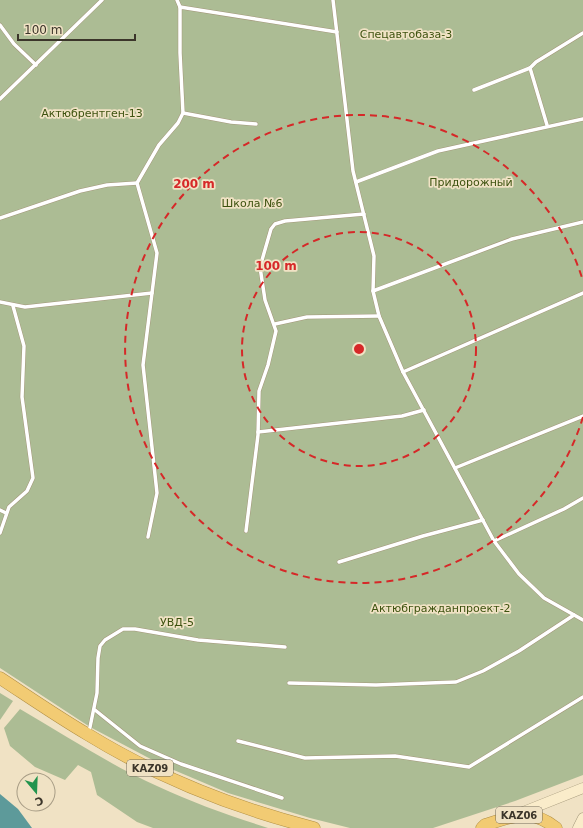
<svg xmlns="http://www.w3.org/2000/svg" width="583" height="828" font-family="'DejaVu Sans',sans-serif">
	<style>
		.green { fill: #acbc94 }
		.water { fill: #5d9a9a }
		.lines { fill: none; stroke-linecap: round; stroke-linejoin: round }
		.service-casing { stroke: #a3967a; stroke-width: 4.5 }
		.secondary-casing { stroke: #a3967a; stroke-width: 11 }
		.trunk-casing { stroke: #b08e43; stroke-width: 13 }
		.service { stroke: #fff; stroke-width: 3.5 }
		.secondary { stroke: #faecca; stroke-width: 10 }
		.trunk { stroke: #f2cb73; stroke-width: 12 }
		.ring { fill: none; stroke: #d62828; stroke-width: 2; stroke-dasharray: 7 5 }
		.labels { text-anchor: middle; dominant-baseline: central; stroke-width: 3.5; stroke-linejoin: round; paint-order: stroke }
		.shield { fill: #f0e2c4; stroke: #716958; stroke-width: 1 }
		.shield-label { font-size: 10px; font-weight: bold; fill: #3b352a }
		.park-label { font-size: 11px; fill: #3d520f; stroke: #f0e2c4 }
		.centre { fill: #d62828; stroke: #f0e2c4; stroke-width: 2 }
		.ring-label { font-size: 12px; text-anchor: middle; font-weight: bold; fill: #d62828; stroke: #f0e2c4; stroke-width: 3.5; stroke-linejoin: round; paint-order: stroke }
	</style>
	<rect width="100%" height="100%" fill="#f0e2c4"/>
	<g class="green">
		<path d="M0,0H583V775L515,801L433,828H350L310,818L228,793L162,765L90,727L0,668Z"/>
		<path d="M0,693L13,701L0,720Z"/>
		<path d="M20,709C65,735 110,765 157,786C193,803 231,816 268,828H153L137,822L97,795L91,772L78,765L65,780L35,767L10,746L4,728Z"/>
	</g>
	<path class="water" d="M0,794L18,809L32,828H0Z"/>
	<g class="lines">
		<g class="service-casing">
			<g id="service">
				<path d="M177,0L180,7"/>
				<path d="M333,0L353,171L374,256L373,291L379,316L403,372L494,541L519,574L544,598L583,620"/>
				<path d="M0,25L14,44L36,65"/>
				<path d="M474,90L530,68"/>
				<path d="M0,99L102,0"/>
				<path d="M183,113L231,122L256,124"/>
				<path d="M547,125L530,68L536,62L583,33"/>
				<path d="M356,182L438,151L583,119"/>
				<path d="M0,218L80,191L107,185L137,183"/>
				<path d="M373,291L512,239L583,222"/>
				<path d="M0,302L25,307L152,293"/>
				<path d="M275,324L307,317L379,316"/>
				<path d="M403,372L583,293"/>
				<path d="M258,432L402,416L424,410"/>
				<path d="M455,468L583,416"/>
				<path d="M0,510L6,513"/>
				<path d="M246,531L258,435L259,391L268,365L276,331L265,300L260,267L271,229L275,224L285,221L364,214"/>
				<path d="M0,533L9,507L27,491L33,478L22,397L24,346L13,306"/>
				<path d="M148,537L157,493L143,365L157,253L137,183L159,145L178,123L183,113L180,53V7L337,32"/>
				<path d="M494,541L564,509L583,498"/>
				<path d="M339,562L423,536L483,520"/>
				<path d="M289,683L376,685L456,682L483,671L519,651L574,615"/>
				<path d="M95,710L140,746L181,764L282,798"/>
				<path d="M89,732L97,693L98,658L100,646L105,640L123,629H135L198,640L285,647"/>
				<path d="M238,741L305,758L395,756L469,767L583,697"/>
			</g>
		</g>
		<g class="secondary-casing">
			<g id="secondary">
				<path d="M518,814L583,788"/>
				<path d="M578,828L583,818"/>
			</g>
		</g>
		<g class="trunk-casing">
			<g id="trunk">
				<path d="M0,678C29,697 58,717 87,734C157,777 235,808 314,828"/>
				<path d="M482,828L485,825C513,816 530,807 556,828"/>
			</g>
		</g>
		<use href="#service" class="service"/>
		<use href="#secondary" class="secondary"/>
		<use href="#trunk" class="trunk"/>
	</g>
	<g class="ring">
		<circle cx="359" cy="349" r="117"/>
		<path d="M583 417A234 234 0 1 1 583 281"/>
	</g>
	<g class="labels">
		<g class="shield">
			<rect x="127" y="760" width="46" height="16" rx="3"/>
			<rect x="496" y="807" width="46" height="16" rx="3"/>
		</g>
		<g class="shield-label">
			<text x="150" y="768">KAZ09</text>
			<text x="519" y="815">KАZ06</text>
		</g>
		<g class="park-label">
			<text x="406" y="34">Спецавтобаза-3</text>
			<text x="92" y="113">Актюбрентген-13</text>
			<text x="471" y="182">Придорожный</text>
			<text x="252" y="203">Школа №6</text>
			<text x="441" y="608">Актюбгражданпроект-2</text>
			<text x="177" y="622">УВД-5</text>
		</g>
	</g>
	<circle cx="359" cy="349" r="6" class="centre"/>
	<g class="ring-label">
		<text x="194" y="188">200 m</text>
		<text x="276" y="270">100 m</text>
	</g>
	<g transform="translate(36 792) rotate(161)"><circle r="19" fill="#f0e2c4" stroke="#a89d86"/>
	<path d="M0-3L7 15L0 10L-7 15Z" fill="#22944e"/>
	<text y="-6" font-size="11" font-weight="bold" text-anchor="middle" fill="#3b352a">С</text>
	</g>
	<path d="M18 34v6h117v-6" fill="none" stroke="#3b352a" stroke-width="2"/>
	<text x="24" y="34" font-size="12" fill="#3b352a" stroke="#f0e2c4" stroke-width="3" paint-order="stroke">100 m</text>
</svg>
